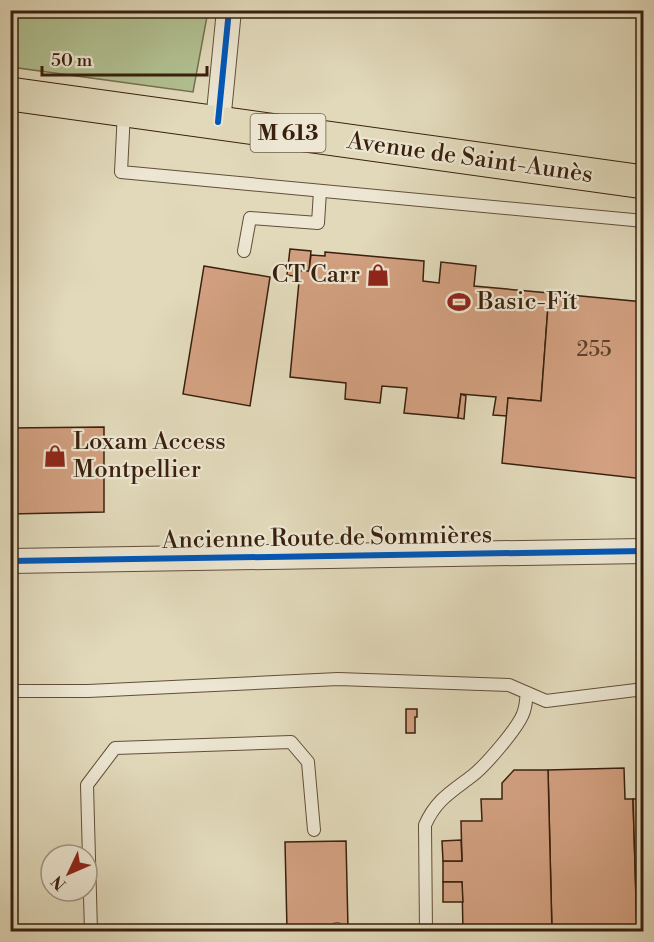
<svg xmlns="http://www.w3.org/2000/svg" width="654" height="942" font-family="'Libre Bodoni',serif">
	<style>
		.green { fill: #b1c091; stroke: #757050; stroke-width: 1.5 }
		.building { fill: #d2a080; stroke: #39200e; stroke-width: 1.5 }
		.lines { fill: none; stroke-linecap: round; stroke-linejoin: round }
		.lane-casing { stroke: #634e39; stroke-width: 14 }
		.street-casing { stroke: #634e39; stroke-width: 26 }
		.primary-casing { stroke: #39200e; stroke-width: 35 }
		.lane { stroke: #ece6d2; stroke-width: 12 }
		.street { stroke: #ece6d2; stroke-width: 24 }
		.primary { stroke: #e1d9ba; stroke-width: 33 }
		.cycleway-casing { stroke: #ece6d2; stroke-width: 10 }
		.cycleway { stroke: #0057b8; stroke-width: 6 }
		.labels { text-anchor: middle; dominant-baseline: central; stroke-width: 4.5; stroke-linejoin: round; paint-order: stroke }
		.number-label { font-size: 21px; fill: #5f402a }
		.shield { fill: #ece6d2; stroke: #6f5b49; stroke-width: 1.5 }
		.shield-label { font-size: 22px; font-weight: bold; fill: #39200e }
		.street-label { font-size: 24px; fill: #39200e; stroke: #ece6d2 }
		.poi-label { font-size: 24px; fill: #39200e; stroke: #ece6d2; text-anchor: start }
	</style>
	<rect width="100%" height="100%" fill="#e1d9ba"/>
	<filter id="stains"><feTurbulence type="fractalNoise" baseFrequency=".00333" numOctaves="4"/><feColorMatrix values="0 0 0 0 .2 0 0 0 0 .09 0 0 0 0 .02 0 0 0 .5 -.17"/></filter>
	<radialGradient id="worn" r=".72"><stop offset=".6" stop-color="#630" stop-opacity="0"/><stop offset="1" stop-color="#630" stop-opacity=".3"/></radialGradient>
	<path class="green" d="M11,10L208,11L193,92L11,67Z"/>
	<g class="building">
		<path d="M290,249L311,251L309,271H300L299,277L287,275Z"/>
		<path d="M325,252L424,261L423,281L439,283L441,262L476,266L474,286L549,293L541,401L508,398L507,416L493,415L496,397L461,394L458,418L404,413L407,388L382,386L380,403L345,399L346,383L290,377L300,271H309L311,255L325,256Z"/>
		<path d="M204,266L270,277L250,406L183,394Z"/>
		<path d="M549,293L644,302V479L502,463L508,398L541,401Z"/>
		<path d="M461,394L466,396L464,419L458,418Z"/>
		<path d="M104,427V512L10,514V428Z"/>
		<path d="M406,709H417V717H415V733H406Z"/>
		<path d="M624,768L625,799H633L637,932H552L548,770Z"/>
		<path d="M514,770H548L552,932H463L462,882H443V861H462L461,821H482L481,799H502V783Z"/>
		<path d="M633,799H644V932H637Z"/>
		<path d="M461,840L462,861H443L442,841Z"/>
		<path d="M346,841L348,928L287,930L285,842Z"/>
		<path d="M443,882H462L463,902H443Z"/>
	</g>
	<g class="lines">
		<g class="lane-casing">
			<g id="lane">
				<path d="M124,111L121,172L644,221"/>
				<path d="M244,251L250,218L318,223L320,191"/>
				<path d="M10,691H88L338,679L509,685L546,701L644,689"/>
				<path d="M337,929V932"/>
				<path d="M91,932L87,785L115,748L291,742L308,762L314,830"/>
				<path d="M426,932L425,825C436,800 451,792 472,776C485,766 520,726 524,711C526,705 526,699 527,693"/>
			</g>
		</g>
		<g class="street-casing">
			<g id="street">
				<path d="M218,122L229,10"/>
				<path d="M10,561L644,551"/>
			</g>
		</g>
		<g class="primary-casing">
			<path id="primary" d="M10,94L644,182"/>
		</g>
		<use href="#lane" class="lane"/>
		<use href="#street" class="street"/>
		<use href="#primary" class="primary"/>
		<g class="cycleway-casing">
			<g id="cycleway">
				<path d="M218,122L229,10"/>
				<path d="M10,561L644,551"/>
			</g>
		</g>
		<use href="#cycleway" class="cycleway"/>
	</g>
	<defs>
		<g id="shop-bare" transform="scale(1.8)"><path d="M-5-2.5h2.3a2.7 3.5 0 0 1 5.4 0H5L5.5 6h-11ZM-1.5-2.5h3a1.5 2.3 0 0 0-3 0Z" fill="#8f2418" stroke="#ece6d2" stroke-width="2.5" paint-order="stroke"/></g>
		<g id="stadium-bare" transform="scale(1.8)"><path d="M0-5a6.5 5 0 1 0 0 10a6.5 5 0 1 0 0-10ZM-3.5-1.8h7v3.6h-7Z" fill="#8f2418" stroke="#ece6d2" stroke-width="2.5" paint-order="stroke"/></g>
	</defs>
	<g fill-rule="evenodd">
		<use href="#shop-bare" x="378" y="275"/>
		<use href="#stadium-bare" x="459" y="302"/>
		<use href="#shop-bare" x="55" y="456"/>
	</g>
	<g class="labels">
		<g class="number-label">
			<text x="594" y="350">255</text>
		</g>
		<rect class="shield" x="250.5" y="114" width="75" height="38" rx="4.5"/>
		<g class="shield-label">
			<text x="288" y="133">M 613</text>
		</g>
		<g class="street-label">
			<text transform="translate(470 158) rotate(8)">Avenue de Saint-Aunès</text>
			<text transform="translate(327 538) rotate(-1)">Ancienne Route de Sommières</text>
		</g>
		<g class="poi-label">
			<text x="360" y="275" text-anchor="end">CT Carr</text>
			<text x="477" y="302">Basic-Fit</text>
			<text x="73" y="442">Loxam Access<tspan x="73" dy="28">Montpellier</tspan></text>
		</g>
	</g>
	<rect width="654" height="942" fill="none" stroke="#e1d9ba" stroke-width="36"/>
	<rect x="12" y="12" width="630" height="918" fill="none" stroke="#39200e" stroke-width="3"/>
	<rect x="18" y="18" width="618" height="906" fill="none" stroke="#39200e" stroke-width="1.5"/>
	<g transform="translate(69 873) rotate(226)"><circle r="28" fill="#ece6d2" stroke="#a49784" stroke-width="1.5"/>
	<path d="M0-4.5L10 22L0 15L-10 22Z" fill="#8f2418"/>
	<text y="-9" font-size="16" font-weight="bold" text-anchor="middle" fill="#39200e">N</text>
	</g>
	<path d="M42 66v9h165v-9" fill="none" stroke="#39200e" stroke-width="3"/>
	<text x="51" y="66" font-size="18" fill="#39200e" stroke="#ece6d2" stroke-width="4.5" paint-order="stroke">50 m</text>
	<rect width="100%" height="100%" filter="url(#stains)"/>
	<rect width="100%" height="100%" fill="url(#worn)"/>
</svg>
